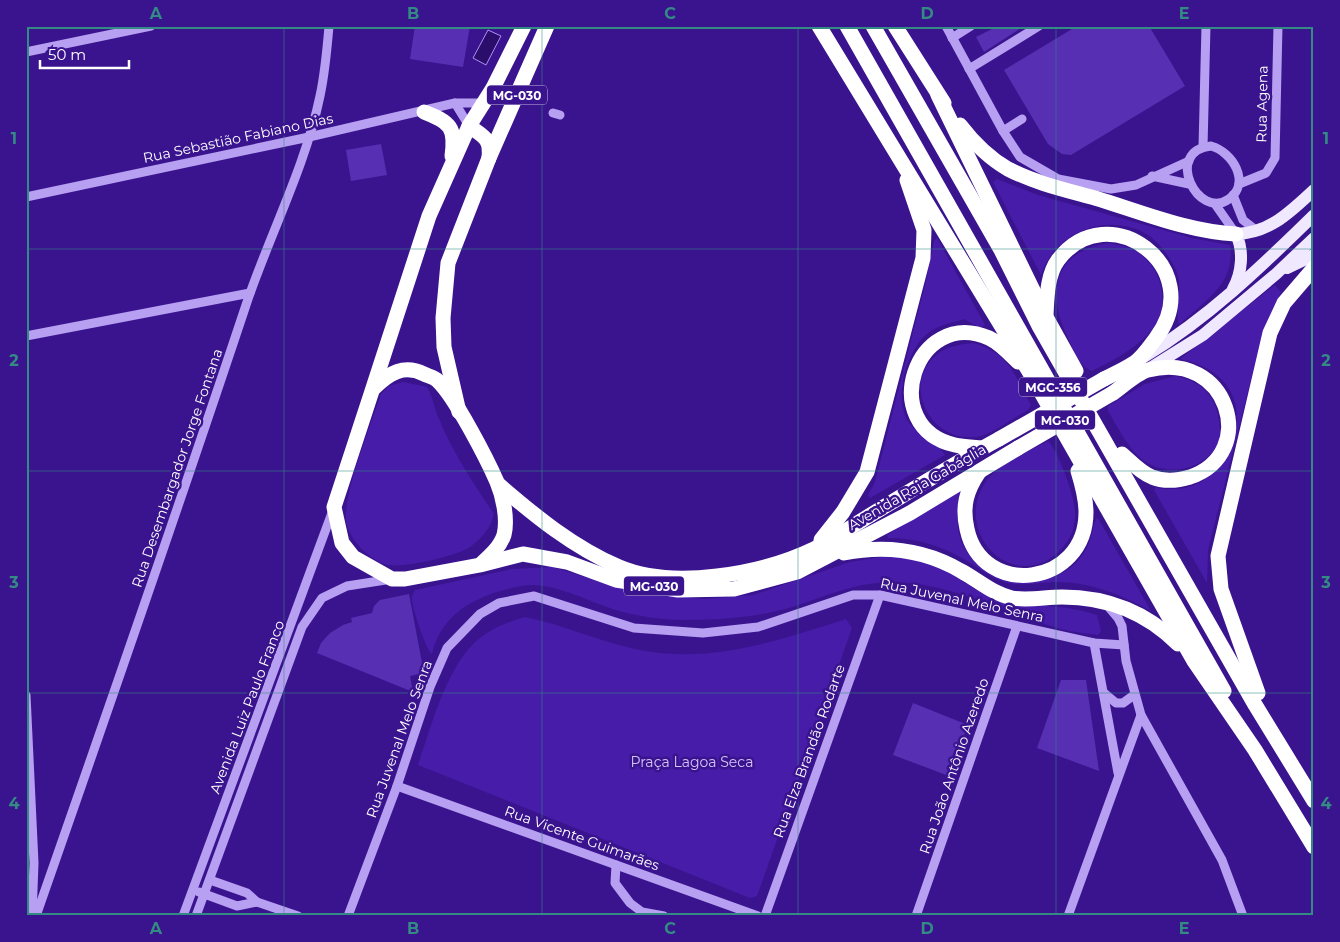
<svg xmlns="http://www.w3.org/2000/svg" width="1340" height="942" font-family="Montserrat,sans-serif">
	<style>
		.green { fill: #461ca8 }
		.water { fill: #2b0d6b; stroke: #ad91f4 }
		.building { fill: #572fb2 }
		.lines { fill: none; stroke-linecap: round; stroke-linejoin: round }
		.minor { stroke: #b79ff1; stroke-width: 9 }
		.major { stroke: #f0e8ff; stroke-width: 12 }
		.highway { stroke: #fff; stroke-width: 15 }
		.highway-bridge { stroke: #fff; stroke-width: 15 }
		.grid { fill: none; stroke: #338b84; stroke-width: 1; stroke-opacity: 0.55 }
		.labels { text-anchor: middle; dominant-baseline: central; stroke-width: 5; stroke-linejoin: round; paint-order: stroke }
		.shield { fill: #3a148e; stroke: #c4b8dd; stroke-width: 1 }
		.shield-label { font-size: 12px; font-weight: bold; fill: #fff }
		.street-label { font-size: 14px; fill: #fff; stroke: #3a148e }
		.park-label { font-size: 14px; fill: #d6c5fc; stroke: #3a148e }
		.neatline { fill: none; stroke: #338b84; stroke-width: 2 }
		.grid-label { font-size: 16px; text-anchor: middle; font-weight: bold; fill: #338b84 }
	</style>
	<rect width="100%" height="100%" fill="#3a148e"/>
	<g class="green">
		<path d="M997,179L1038,195L1192,238L1230,245C1236,284 1205,300 1179,325C1174,307 1185,287 1175,268C1168,254 1155,237 1141,231C1101,213 1054,235 1041,275L993,182Z"/>
		<path d="M937,238L985,325L980,328L964,319C952,323 938,325 928,333C907,350 893,397 908,421C917,436 937,441 945,455L870,498L868,495L875,482L925,285L934,241Z"/>
		<path d="M1109,243C1117,245 1127,246 1135,250C1162,267 1172,304 1152,330C1137,348 1112,361 1092,371C1077,364 1075,353 1068,338C1046,294 1053,251 1109,243Z"/>
		<path d="M1275,285L1281,292L1260,344L1208,550L1207,583L1154,490L1156,487C1161,490 1168,489 1174,489C1224,490 1257,417 1223,381C1212,368 1196,363 1180,359Z"/>
		<path d="M973,343C1009,352 1015,376 1031,405L1028,410C1013,418 997,431 981,436C975,438 964,437 958,436C921,425 905,377 940,352C949,346 962,344 973,343Z"/>
		<path d="M1175,376C1201,381 1216,395 1219,421C1220,428 1221,437 1218,444C1202,473 1161,478 1138,456C1126,444 1117,426 1108,411V406L1145,384Z"/>
		<path d="M403,382L427,387C433,397 434,408 439,419C453,453 474,484 494,514C491,528 481,539 470,547C458,556 404,568 388,565C370,561 348,539 346,520C344,490 371,425 381,394L389,386Z"/>
		<path d="M1048,441C1059,452 1074,495 1075,511C1076,524 1072,537 1063,547C1019,599 948,534 987,480C998,465 1031,450 1048,441Z"/>
		<path d="M956,491L962,492C958,507 956,523 960,538C977,589 1058,597 1085,551C1091,541 1092,530 1096,519L1098,518L1151,611C1122,595 1088,581 1053,582C1038,583 1023,586 1008,583C993,579 980,569 967,561C942,546 918,538 888,538L887,535Z"/>
		<path d="M886,556C903,558 922,559 938,567C957,575 972,590 992,597C1025,608 1063,603 1097,615L1101,631L1098,635C1085,633 1070,632 1057,628C1010,613 959,588 909,583C859,578 830,596 785,609C753,618 716,620 683,620C665,620 642,617 623,612C593,605 553,580 522,586C482,593 442,610 432,654C426,650 411,605 412,597C412,595 414,592 415,590L512,569L552,567L636,592L703,599L753,595L850,562Z"/>
		<path d="M525,617C566,625 604,644 645,651C716,663 780,640 846,619L852,628L757,896L750,898L418,765C431,727 445,672 474,643C488,630 507,622 525,617Z"/>
	</g>
	<path class="water" d="M488,30L501,36L486,65L473,58Z"/>
	<g class="building">
		<path d="M415,26H470L463,67L410,59Z"/>
		<path d="M990,26H1024L984,52L976,37L992,29Z"/>
		<path d="M1077,26H1149L1185,86L1071,155L1062,154L1048,144L1004,70Z"/>
		<path d="M381,144L387,175L351,181L346,150Z"/>
		<path d="M409,594L423,668L419,674L410,676L413,692L317,653L321,643L330,633L343,625L352,622L351,618L372,613L374,606L380,600Z"/>
		<path d="M1061,680H1086L1099,771L1037,748Z"/>
		<path d="M913,703L968,725L949,776L893,755Z"/>
	</g>
	<g class="lines">
		<g class="minor">
			<path d="M946,26L1003,131L1020,157L1058,179L1111,189L1136,185L1189,161"/>
			<path d="M952,38L971,26"/>
			<path d="M26,52L151,26"/>
			<path d="M969,69L1039,26"/>
			<path d="M455,103L469,126"/>
			<path d="M553,113L560,115"/>
			<path d="M1003,131L1022,119"/>
			<path d="M1211,146C1233,152 1251,183 1229,199C1198,221 1163,151 1211,146Z"/>
			<path d="M1203,147L1206,26"/>
			<path d="M1152,176L1189,184"/>
			<path d="M1239,184L1266,173L1275,158L1278,26"/>
			<path d="M1233,195L1243,220L1257,231"/>
			<path d="M26,197L309,137L455,103H484"/>
			<path d="M1215,204L1236,234"/>
			<path d="M26,336L250,293"/>
			<path d="M1107,605L1118,618L1122,626L1126,661L1141,715L1222,860L1243,916"/>
			<path d="M1094,643L1118,773"/>
			<path d="M1104,693L1116,703H1123L1134,695"/>
			<path d="M26,695L34,863L32,916"/>
			<path d="M397,786L758,916"/>
			<path d="M616,865L615,883L630,903L642,912L664,916"/>
			<path d="M210,880L247,893L257,902L298,916"/>
			<path d="M199,892L237,906L257,902"/>
			<path d="M36,916C107,713 178,509 246,305C269,236 305,168 320,96C325,73 327,50 329,26"/>
			<path d="M183,916L333,510"/>
			<path d="M196,916L302,627L322,598L347,586L392,579"/>
			<path d="M348,916L397,786L430,687L447,648L480,614L499,603L534,596L634,628L703,633L758,627L853,595H880L1094,643L1124,645"/>
			<path d="M765,916L880,595"/>
			<path d="M916,916L1017,626"/>
			<path d="M1068,916L1141,715"/>
		</g>
		<g class="major">
			<path d="M1287,268L1314,255"/>
			<path d="M1233,289C1242,273 1244,251 1236,234C1270,233 1290,212 1314,190"/>
			<path d="M1144,357C1208,318 1261,267 1314,215"/>
			<path d="M1147,370L1203,335L1276,274L1314,238"/>
		</g>
		<g class="highway">
			<path d="M524,26L493,88L469,126L429,216L372,391L334,507L342,543L353,557L392,579H405L480,565L523,554L567,562L616,580L678,590L734,589L797,572L910,513L1018,448"/>
			<path d="M819,26L1030,373L1194,661L1255,750L1314,847"/>
			<path d="M847,26L1224,691"/>
			<path d="M873,26L1001,250L1039,326L1254,703L1314,801"/>
			<path d="M895,26L944,103"/>
			<path d="M938,95L1046,317L1076,371"/>
			<path d="M424,112C450,122 456,127 452,156"/>
			<path d="M960,125C973,142 989,158 1008,169C1035,183 1066,190 1095,198C1141,212 1189,232 1236,234"/>
			<path d="M469,126C484,137 491,138 489,158"/>
			<path d="M1046,315C1047,298 1047,275 1058,260C1108,194 1209,268 1156,338C1150,346 1142,358 1134,363C1125,369 1114,374 1104,379"/>
			<path d="M374,388C389,373 404,364 424,374C428,376 434,377 438,381C455,397 487,459 497,482C503,496 508,519 504,535C500,547 490,556 481,564"/>
			<path d="M1113,393C1123,386 1137,373 1148,370C1228,349 1260,453 1190,477C1177,481 1164,482 1152,477C1141,473 1131,462 1122,454"/>
			<path d="M459,412L444,347L443,318L448,263L489,158L547,26"/>
			<path d="M982,448C974,447 964,447 955,445C876,427 915,306 989,338C1000,343 1010,354 1018,362"/>
			<path d="M979,472C966,491 962,507 967,529C982,599 1086,587 1086,512C1086,498 1082,484 1078,471"/>
			<path d="M498,484C535,516 573,547 619,567C673,590 762,574 814,549C833,540 851,527 869,516C912,490 955,463 999,439"/>
			<path d="M821,540L843,512L867,472L923,258L924,230L907,180"/>
			<path d="M844,553C885,545 925,550 961,571C978,580 993,594 1012,598C1027,601 1046,597 1062,597C1107,597 1146,612 1178,644"/>
			<path d="M1258,693L1221,589L1218,556L1270,333L1284,303L1314,268"/>
		</g>
		<g class="highway-bridge">
			<path d="M999,439L1104,379"/>
			<path d="M1018,448L1113,393"/>
		</g>
	</g>
	<path class="grid" d="M284,26V916M542,26V916M798,26V916M1056,26V916M26,249H1314M26,471H1314M26,693H1314"/>
	<g class="labels">
		<g class="shield">
			<rect x="487" y="85.5" width="60" height="19" rx="4"/>
			<rect x="1019" y="377.5" width="68" height="19" rx="4"/>
			<rect x="1035" y="410.5" width="60" height="19" rx="4"/>
			<rect x="624" y="576.5" width="60" height="19" rx="4"/>
		</g>
		<g class="shield-label">
			<text x="517" y="95">MG-030</text>
			<text x="1053" y="387">MGC-356</text>
			<text x="1065" y="420">MG-030</text>
			<text x="654" y="586">MG-030</text>
		</g>
		<g class="street-label">
			<text transform="translate(1262 104) rotate(-89)">Rua Agena</text>
			<text transform="translate(238 138) rotate(-12)">Rua Sebastião Fabiano Dias</text>
			<text transform="translate(177 468) rotate(-71)">Rua Desembargador Jorge Fontana</text>
			<text transform="translate(917 487) rotate(-30)">Avenida Raja Gabáglia</text>
			<text transform="translate(962 600) rotate(12)">Rua Juvenal Melo Senra</text>
			<text transform="translate(247 707) rotate(-69)">Avenida Luiz Paulo Franco</text>
			<text transform="translate(399 739) rotate(-70)">Rua Juvenal Melo Senra</text>
			<text transform="translate(809 751) rotate(-70)">Rua Elza Brandão Rodarte</text>
			<text transform="translate(954 766) rotate(-71)">Rua João Antônio Azeredo</text>
			<text transform="translate(582 838) rotate(20)">Rua Vicente Guimarães</text>
		</g>
		<g class="park-label">
			<text x="692" y="762">Praça Lagoa Seca</text>
		</g>
	</g>
	<rect width="1340" height="942" fill="none" stroke="#3a148e" stroke-width="55"/>
	<path d="M40 60v8h89v-8" fill="none" stroke="#ffffff" stroke-width="2.5"/>
	<text x="48" y="60" font-size="15" fill="#ffffff" stroke="#3a148e" stroke-width="4" paint-order="stroke">50 m</text>
	<rect x="28" y="28" width="1284" height="886" class="neatline"/>
	<g class="grid-label">
		<text x="156" y="19">A</text>
		<text x="413" y="19">B</text>
		<text x="670" y="19">C</text>
		<text x="927" y="19">D</text>
		<text x="1184" y="19">E</text>
		<text x="14" y="144">1</text>
		<text x="1326" y="144">1</text>
		<text x="14" y="366">2</text>
		<text x="1326" y="366">2</text>
		<text x="14" y="588">3</text>
		<text x="1326" y="588">3</text>
		<text x="14" y="809">4</text>
		<text x="1326" y="809">4</text>
		<text x="156" y="934">A</text>
		<text x="413" y="934">B</text>
		<text x="670" y="934">C</text>
		<text x="927" y="934">D</text>
		<text x="1184" y="934">E</text>
	</g>
</svg>
